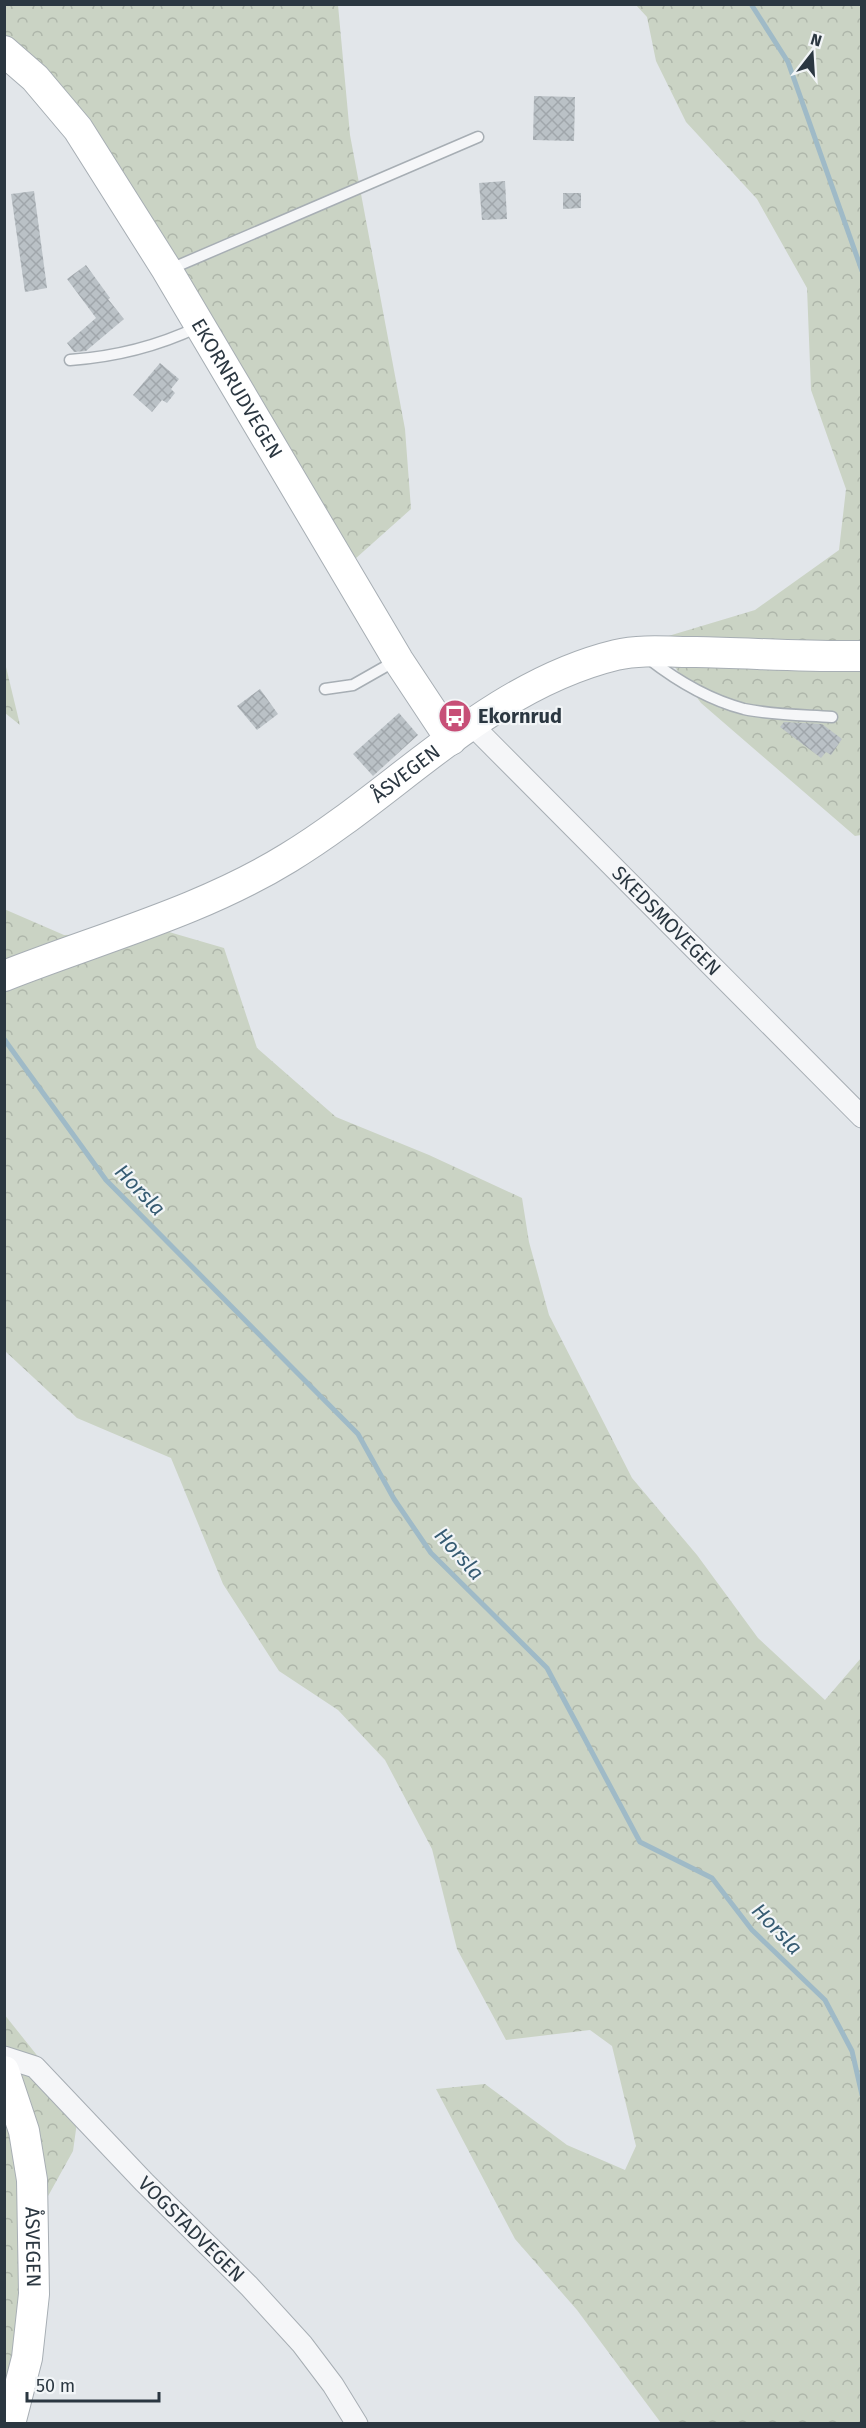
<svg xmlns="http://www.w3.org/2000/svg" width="866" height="2428" font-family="'Fira Sans',sans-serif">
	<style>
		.forest { fill: url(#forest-crowns) }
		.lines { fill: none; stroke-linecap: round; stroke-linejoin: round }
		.stream { stroke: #9fbac7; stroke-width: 5 }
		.building { fill: url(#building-cross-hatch) }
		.lane-casing { stroke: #a7aeb4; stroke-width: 13 }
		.street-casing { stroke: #a7aeb4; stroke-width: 23 }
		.secondary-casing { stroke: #a7aeb4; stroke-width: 32 }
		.lane { stroke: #f5f6f8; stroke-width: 10 }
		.street { stroke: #f5f6f8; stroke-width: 21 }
		.secondary { stroke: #fff; stroke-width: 30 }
		.labels { text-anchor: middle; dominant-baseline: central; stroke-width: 4.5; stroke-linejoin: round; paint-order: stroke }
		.street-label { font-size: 20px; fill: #2b3741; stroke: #f2f5f7 }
		.poi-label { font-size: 20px; font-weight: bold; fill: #2b3741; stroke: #f2f5f7; text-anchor: start }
		.water-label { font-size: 21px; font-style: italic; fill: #375c73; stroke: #f2f5f7 }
	</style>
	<defs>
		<pattern id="forest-crowns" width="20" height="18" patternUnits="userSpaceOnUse" patternTransform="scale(1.5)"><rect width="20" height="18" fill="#cad3c4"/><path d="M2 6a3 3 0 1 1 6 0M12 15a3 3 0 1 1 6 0" fill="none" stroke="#aeb6aa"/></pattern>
		<pattern id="building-cross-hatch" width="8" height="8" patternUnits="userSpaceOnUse" patternTransform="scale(1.5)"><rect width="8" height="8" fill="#bac1c6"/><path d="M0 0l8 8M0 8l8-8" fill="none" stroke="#a0a6ab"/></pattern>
	</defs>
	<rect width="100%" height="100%" fill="#e2e6ea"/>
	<g class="forest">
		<path d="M4,5H338L350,135L405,429L411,509L355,559L72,134L5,68Z"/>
		<path d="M636,5H861V835L855,836L701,703L655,640L755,610L839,550L846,489L811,390L807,288L757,199L686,122L656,61L647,17Z"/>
		<path d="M4,663L6,667L20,725L5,713Z"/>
		<path d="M4,909L64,935L169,932L224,948L257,1048L336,1117L429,1155L522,1198L529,1242L549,1315L632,1478L697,1555L758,1638L825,1700L861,1658V2423H661L577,2310L515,2239L436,2089L485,2084L567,2145L625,2170L636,2146L612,2046L590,2030L506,2040L457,1949L432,1849L385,1760L338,1710L279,1671L223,1584L171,1458L77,1418L5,1351Z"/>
		<path d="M4,2014L79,2108L73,2151L37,2216L4,2423Z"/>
	</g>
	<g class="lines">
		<g class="stream">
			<path d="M751,4L788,62L862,271"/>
			<path d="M4,1039L106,1180L358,1434L394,1499L431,1553L547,1668L640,1842L712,1878L752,1930L825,2000L852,2051L862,2095"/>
		</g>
	</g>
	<g class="building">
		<path d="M534,96L575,97L574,141L533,140Z"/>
		<path d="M505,181L507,219L482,220L479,183Z"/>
		<path d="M34,191L47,288L25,292L11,194Z"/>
		<path d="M563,193H581V208L563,209Z"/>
		<path d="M86,265L110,298L108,299L124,319L86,351L74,352L67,343L96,318L67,279Z"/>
		<path d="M160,363L179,379L171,389L175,393L167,403L162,400L152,412L133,395Z"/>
		<path d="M260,689L278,714L257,730L237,706Z"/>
		<path d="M399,713L418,735L373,776L353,754Z"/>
		<path d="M784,722L822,724L842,739L831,755L826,752L821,758L780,727Z"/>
	</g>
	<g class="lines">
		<g class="lane-casing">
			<g id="lane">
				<path d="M168,270L478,137"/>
				<path d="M70,360C113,357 158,346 198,327"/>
				<path d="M649,659C676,680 710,700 744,709C772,715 803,715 832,717"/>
				<path d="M325,689L353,685L397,660"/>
			</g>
		</g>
		<g class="street-casing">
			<g id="street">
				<path id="s1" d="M472,725L862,1117"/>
				<path id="s2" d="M4,2057L35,2067L144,2182L249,2286L302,2344L333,2385L357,2424"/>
			</g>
		</g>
		<g class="secondary-casing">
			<g id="secondary">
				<path id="s3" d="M4,51L35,78L78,129L167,270L398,660L451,740"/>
				<path id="s4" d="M4,976C100,938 200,912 288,858C397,792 488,686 616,655C641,649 670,652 696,652C751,653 806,657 862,656"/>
				<path id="s5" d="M4,2071L24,2131L32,2180L34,2294L27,2358L10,2424"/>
			</g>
		</g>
		<use href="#lane" class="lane"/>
		<use href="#street" class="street"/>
		<use href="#secondary" class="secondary"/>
	</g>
	<defs>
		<g id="bus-disc" transform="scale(1.725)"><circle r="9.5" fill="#c74f77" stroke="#f2f5f7"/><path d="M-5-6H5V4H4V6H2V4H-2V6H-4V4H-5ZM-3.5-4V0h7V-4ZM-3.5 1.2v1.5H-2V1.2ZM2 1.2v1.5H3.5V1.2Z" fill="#fff"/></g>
	</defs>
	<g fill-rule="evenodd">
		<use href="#bus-disc" x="455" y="716"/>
	</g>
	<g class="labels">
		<g class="street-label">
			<text stroke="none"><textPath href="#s3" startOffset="412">EKORNRUDVEGEN</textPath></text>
			<text stroke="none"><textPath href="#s4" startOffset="453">ÅSVEGEN</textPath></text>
			<text stroke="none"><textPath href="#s1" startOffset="276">SKEDSMOVEGEN</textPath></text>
			<text stroke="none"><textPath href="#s2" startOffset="258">VOGSTADVEGEN</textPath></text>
			<text stroke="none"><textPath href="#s5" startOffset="180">ÅSVEGEN</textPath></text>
		</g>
		<g class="poi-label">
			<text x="478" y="716">Ekornrud</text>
		</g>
		<g class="water-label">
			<text transform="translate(140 1190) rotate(46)">Horsla</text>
			<text transform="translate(459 1554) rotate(48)">Horsla</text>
			<text transform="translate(777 1929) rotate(46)">Horsla</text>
		</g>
	</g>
	<rect width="866" height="2428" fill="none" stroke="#2b3741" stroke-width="12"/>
	<g transform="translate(812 54) rotate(17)" stroke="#f2f5f7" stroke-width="4.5" paint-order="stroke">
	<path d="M0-4.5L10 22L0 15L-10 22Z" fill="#2b3741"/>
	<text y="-9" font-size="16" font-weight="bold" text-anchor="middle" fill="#2b3741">N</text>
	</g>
	<path d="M27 2392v9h132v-9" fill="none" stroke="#2b3741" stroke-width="3"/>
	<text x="36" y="2392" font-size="18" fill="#2b3741" stroke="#f2f5f7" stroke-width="4.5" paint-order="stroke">50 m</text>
</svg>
